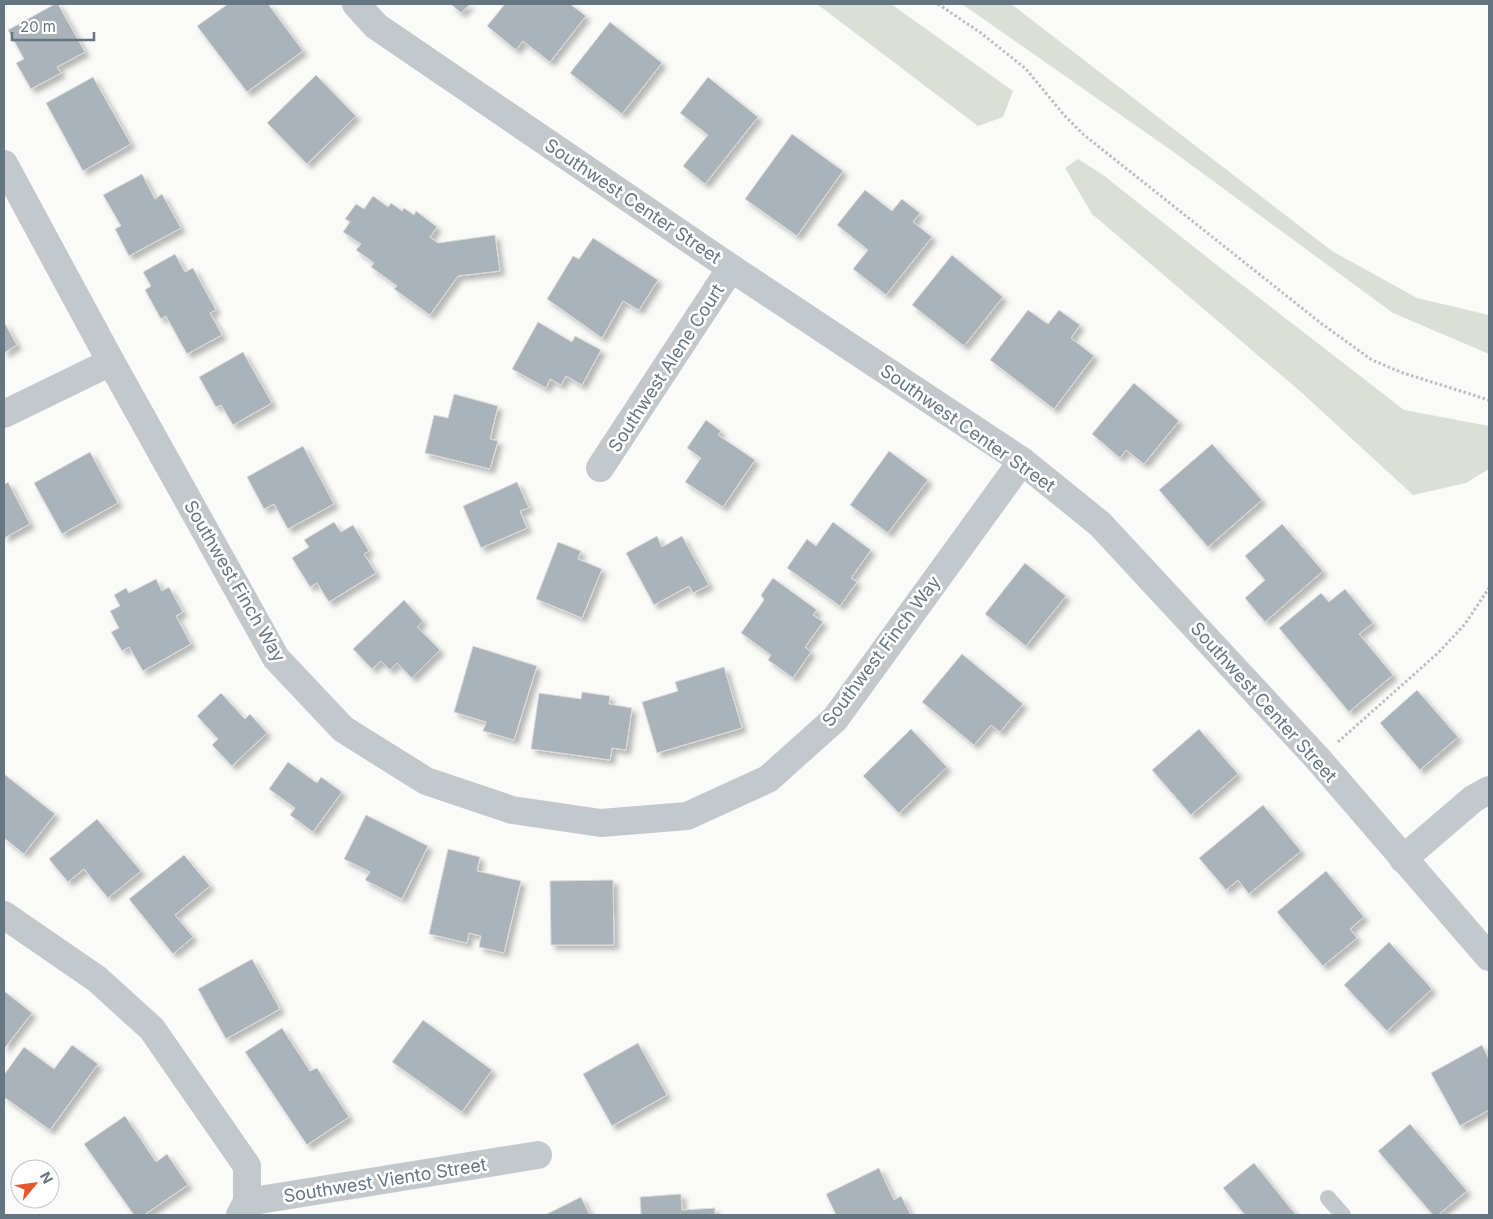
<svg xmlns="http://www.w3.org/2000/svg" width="1493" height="1219" font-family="Inter,sans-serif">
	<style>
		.green { fill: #dadfd7 }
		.building { fill: #aab3b9; stroke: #dcdcda; filter: url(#shadow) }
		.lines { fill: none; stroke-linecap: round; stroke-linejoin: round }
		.path { stroke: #bbbfc2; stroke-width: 3; stroke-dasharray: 2.5 2.5; stroke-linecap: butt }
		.lane { stroke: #c3c8cc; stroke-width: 16 }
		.street { stroke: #c3c8cc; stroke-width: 28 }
		.labels { text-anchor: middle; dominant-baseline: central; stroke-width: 5; stroke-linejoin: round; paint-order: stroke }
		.street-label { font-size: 18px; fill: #657683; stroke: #fff }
	</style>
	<defs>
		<filter id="shadow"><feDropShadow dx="4.5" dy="4.5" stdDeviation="2.5" flood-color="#0004"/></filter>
	</defs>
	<rect width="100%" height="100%" fill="#fafaf8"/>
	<g class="green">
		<path d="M817,4H891L1013,91L1003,117L978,126Z"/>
		<path d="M962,4H1011L1332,251L1417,298L1489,315V354L1393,313L1175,153Z"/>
		<path d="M1078,159L1103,175L1227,273L1404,410L1489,426V469L1466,483L1413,495L1301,392L1092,214L1065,168Z"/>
	</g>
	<g class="building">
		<path d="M55,4H58L85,52L57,67L61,73L31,89L16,63L24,59L8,30Z"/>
		<path d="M228,4H268L303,51L247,92L197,26Z"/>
		<path d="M451,4H470L461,13Z"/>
		<path d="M505,4H570L586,16L550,62L523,41L516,50L487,26Z"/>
		<path d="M610,22L662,63L622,114L570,73Z"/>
		<path d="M316,75L356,116L307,164L267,123Z"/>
		<path d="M93,77L131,144L83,171L46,103Z"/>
		<path d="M708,77L758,117L705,184L683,166L708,135L680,113Z"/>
		<path d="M792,134L843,171L797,236L745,199Z"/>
		<path d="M142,174L155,199L162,194L181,228L129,256L115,229L121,226L103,195Z"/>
		<path d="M865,190L892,211L902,199L920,213L913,222L932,237L886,295L853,269L868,250L837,225Z"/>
		<path d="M373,196L388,207L391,203L402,211L404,208L414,215L416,211L437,227L430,237L438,243L495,235L500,271L458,276L430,315L394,289L397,286L371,267L374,263L356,250L361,244L343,232L350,222L345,219L356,204L364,209Z"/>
		<path d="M593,238L658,280L639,310L623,301L602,338L547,299L573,256L579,259Z"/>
		<path d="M175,254L185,272L193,268L216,310L210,313L222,335L187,354L166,316L161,319L145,290L151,286L143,272Z"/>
		<path d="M952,255L1003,297L964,346L912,305Z"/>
		<path d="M1028,310L1048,324L1059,310L1080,325L1071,338L1094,356L1054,409L990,360Z"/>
		<path d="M4,322L17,345L4,353Z"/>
		<path d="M538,322L572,342L575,336L601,350L582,385L566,376L561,385L550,379L546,388L512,369Z"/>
		<path d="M243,352L272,403L233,425L221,405L216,407L199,377Z"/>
		<path d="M1134,383L1179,421L1144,464L1126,450L1120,458L1092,434Z"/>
		<path d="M454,394L498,406L490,439L498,441L490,469L425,453L434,415L448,418Z"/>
		<path d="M706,420L721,431L718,435L755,460L723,507L685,482L701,458L687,448Z"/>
		<path d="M1212,444L1262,500L1208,547L1159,490Z"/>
		<path d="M303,446L334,504L288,529L274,504L264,509L247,477Z"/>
		<path d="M889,451L928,480L888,533L850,505Z"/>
		<path d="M90,452L118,503L62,534L34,483Z"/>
		<path d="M8,482L30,524L4,538V485Z"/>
		<path d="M517,482L529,508L520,511L527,528L481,548L463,506Z"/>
		<path d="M334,522L341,532L353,525L369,551L364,554L376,573L329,602L317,583L310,587L292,558L309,547L304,540Z"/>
		<path d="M833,522L871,550L851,578L857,582L840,606L787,568L807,539L816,546Z"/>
		<path d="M1282,524L1323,571L1265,622L1245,598L1265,580L1245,556Z"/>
		<path d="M657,536L662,547L682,536L709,585L693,593L689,586L654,605L626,553Z"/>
		<path d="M558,542L581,551L578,559L602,569L582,618L536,599Z"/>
		<path d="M1025,563L1066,596L1026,646L985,614Z"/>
		<path d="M773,578L817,610L813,615L823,622L805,647L811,652L793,678L768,660L771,655L741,633L764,600L761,595Z"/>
		<path d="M156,579L162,591L169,587L183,612L176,616L191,644L143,671L129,647L122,651L111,632L119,628L110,611L120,606L114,595L126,588L129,593Z"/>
		<path d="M1345,589L1373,623L1359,634L1393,675L1349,712L1279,628L1321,593L1329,602Z"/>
		<path d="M404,600L423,621L417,627L440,650L412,678L397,663L390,670L381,661L372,669L353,649Z"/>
		<path d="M473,646L537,666L514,740L483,731L486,722L454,712Z"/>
		<path d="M962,654L1023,704L1000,732L991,725L974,745L922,702Z"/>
		<path d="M724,667L742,728L657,753L642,702L678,691L675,682Z"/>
		<path d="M1417,690L1458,737L1420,770L1380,723Z"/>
		<path d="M582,692L610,696L609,704L632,708L626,750L612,748L610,760L531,749L539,693L581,699Z"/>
		<path d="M221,693L245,719L250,714L267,733L232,766L212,745L218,739L197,716Z"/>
		<path d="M911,729L947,767L899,813L863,776Z"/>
		<path d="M1199,729L1238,774L1191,815L1152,770Z"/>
		<path d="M288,762L317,783L321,777L342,792L313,832L290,815L295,808L269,789Z"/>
		<path d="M4,774L55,814L24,854L4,838Z"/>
		<path d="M1263,805L1301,851L1249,894L1238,880L1226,890L1199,858Z"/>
		<path d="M366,815L428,846L402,899L365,880L370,872L344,859Z"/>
		<path d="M97,819L141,871L108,898L84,869L68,882L49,859Z"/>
		<path d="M448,849L480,857L477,871L521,881L504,953L479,947L481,936L469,933L467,943L429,934Z"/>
		<path d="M184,855L210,886L175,915L193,937L173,954L129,899Z"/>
		<path d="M1326,871L1364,917L1350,929L1357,938L1323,966L1277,912Z"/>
		<path d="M613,880L614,945H551L550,881Z"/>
		<path d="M1389,942L1432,989L1387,1031L1344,985Z"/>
		<path d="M252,959L280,1009L226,1039L198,989Z"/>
		<path d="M4,991L32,1013L4,1049Z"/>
		<path d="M423,1020L492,1070L462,1112L392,1062Z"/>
		<path d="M282,1028L310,1071L317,1068L349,1117L307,1145L245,1052Z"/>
		<path d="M638,1043L667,1095L612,1126L583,1074Z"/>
		<path d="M72,1045L98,1064L50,1130L4,1097V1075L24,1047L54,1069Z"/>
		<path d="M1482,1045L1489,1059V1110L1460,1126L1431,1073Z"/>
		<path d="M125,1116L156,1162L167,1154L188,1185L144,1215H134L84,1144Z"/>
		<path d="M1410,1124L1467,1191L1438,1215H1433L1378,1151Z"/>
		<path d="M1254,1163L1296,1215H1245L1223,1188Z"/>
		<path d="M879,1168L894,1200L901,1196L911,1215H836L826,1194Z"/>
		<path d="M681,1194L682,1210L715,1208V1215H641L640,1197Z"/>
		<path d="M581,1197L590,1215H545Z"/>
	</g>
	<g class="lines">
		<g class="path">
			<path d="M938,4L981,33L1026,69L1064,115L1084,135L1322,324L1372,360L1403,373L1489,400"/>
			<path d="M1338,742L1438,653L1465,624L1489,588"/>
		</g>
		<path class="lane" d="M1328,1198L1343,1215"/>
		<g class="street">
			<path d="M356,4L376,26L731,268L1022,461L1100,524L1318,759L1489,957"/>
			<path d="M4,164L111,362L276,658L343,729L426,781L512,810L601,823L687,816L768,779L835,719L1022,461"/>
			<path d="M4,414L111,362"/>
			<path d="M600,468L731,268"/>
			<path d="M1403,859L1473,799L1489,790"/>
			<path d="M4,915L97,979L152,1029L247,1166V1202L240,1215"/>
			<path d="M247,1202L538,1155"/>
		</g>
	</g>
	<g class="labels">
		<g class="street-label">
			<text transform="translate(633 201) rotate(34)">Southwest Center Street</text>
			<text transform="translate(666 368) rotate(-57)">Southwest Alene Court</text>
			<text transform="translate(968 428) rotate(35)">Southwest Center Street</text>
			<text transform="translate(235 581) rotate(60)">Southwest Finch Way</text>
			<text transform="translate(881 651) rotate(-53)">Southwest Finch Way</text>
			<text transform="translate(1264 702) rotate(48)">Southwest Center Street</text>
			<text transform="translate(385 1180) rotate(-9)">Southwest Viento Street</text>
		</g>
	</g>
	<rect width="1493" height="1219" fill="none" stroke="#657683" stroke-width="10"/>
	<g transform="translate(35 1184) rotate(61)"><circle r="24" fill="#ffffff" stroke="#c1c8cd"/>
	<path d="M0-4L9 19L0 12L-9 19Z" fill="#e4572e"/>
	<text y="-8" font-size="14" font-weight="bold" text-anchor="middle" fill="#657683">N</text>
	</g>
	<path d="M12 32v8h82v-8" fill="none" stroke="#657683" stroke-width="2.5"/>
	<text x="20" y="32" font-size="15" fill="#657683" stroke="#ffffff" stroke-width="4" paint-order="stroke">20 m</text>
</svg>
